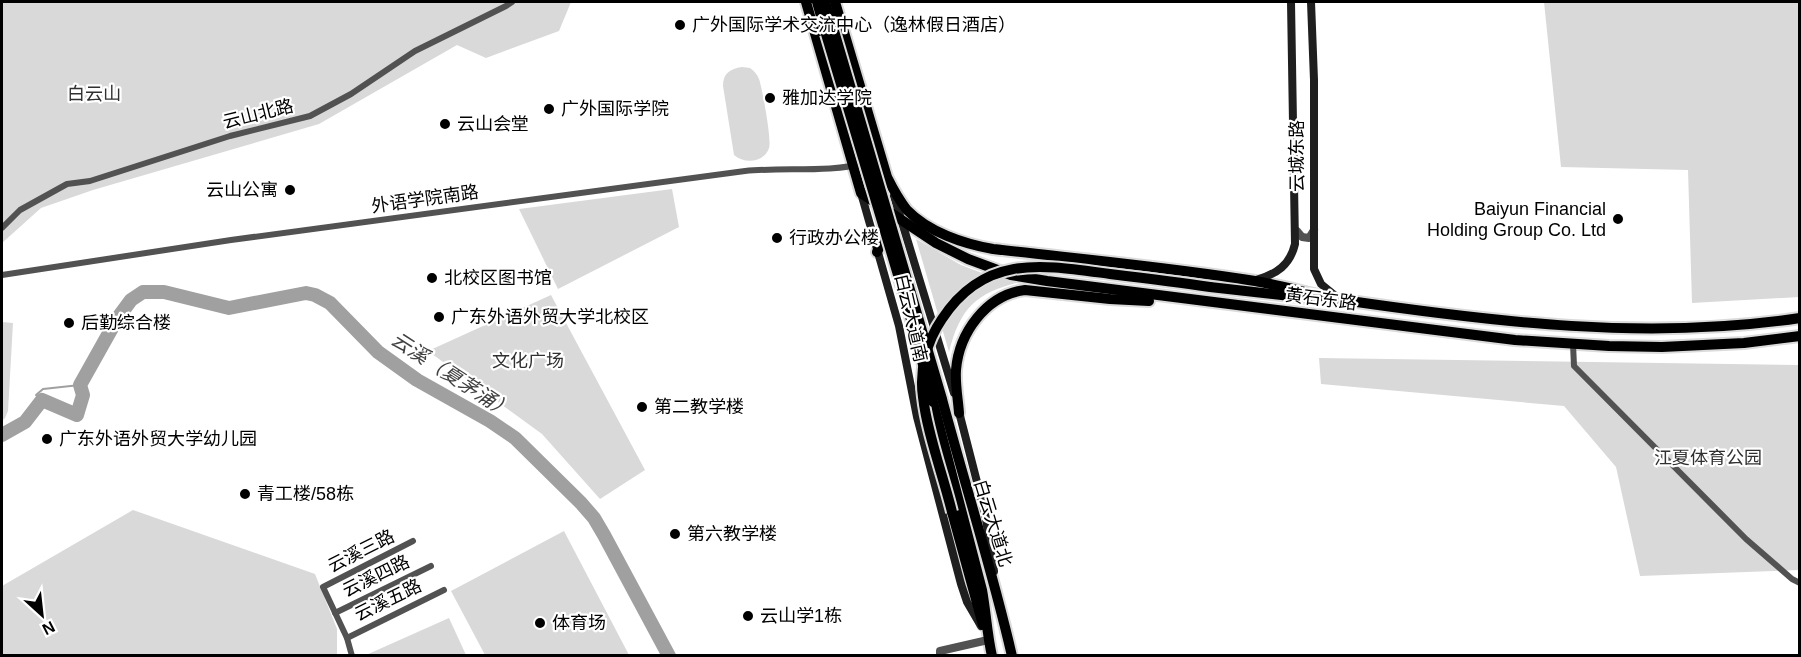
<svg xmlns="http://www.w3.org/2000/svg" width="1801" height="657" font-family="Arial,'Noto Sans SC',sans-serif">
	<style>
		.green { fill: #d9d9d9 }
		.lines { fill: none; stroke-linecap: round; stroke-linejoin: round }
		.stream { stroke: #a0a0a0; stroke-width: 2 }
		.river { stroke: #a0a0a0; stroke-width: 14 }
		.trunk-casing { stroke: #dbdbdb; stroke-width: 14 }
		.minor { stroke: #525252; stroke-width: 6 }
		.tertiary { stroke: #525252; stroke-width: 8 }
		.secondary { stroke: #1f1f1f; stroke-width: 8 }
		.trunk { stroke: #000; stroke-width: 10 }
		.trunk-bridge-casing { stroke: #dbdbdb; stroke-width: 14; stroke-linecap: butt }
		.trunk-bridge { stroke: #000; stroke-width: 10 }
		.poi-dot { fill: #000; stroke: #fff; stroke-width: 2 }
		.labels { text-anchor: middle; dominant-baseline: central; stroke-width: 4.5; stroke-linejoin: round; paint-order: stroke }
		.poi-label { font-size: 18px; fill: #000; stroke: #fff; text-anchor: start }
		.park-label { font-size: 18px; fill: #303030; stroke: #fff }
		.street-label { font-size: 18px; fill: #000; stroke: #fff }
		.water-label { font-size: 20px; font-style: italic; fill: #414141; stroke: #fff }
	</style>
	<rect width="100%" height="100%" fill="#fff"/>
	<g class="green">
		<path d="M2,2H571L559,31L486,58L457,45L319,124L93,190L41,208L2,243Z"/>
		<path d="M1544,2H1799V297L1692,303L1688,170L1561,167Z"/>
		<path d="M742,67L750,68C754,71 757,74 759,79C762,87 772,141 769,148C764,163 744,164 734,155L723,86C723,73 730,69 742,67Z"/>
		<path d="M672,189L679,227L558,289L519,209Z"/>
		<path d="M916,239L961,265L982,273L1024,281C978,292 961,305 949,352Z"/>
		<path d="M551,295L645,470L600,499L542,434L428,351Z"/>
		<path d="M2,322L13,323L8,411L5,418L2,421Z"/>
		<path d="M1319,358L1799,365V570L1640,576L1616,467L1564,406L1321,384Z"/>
		<path d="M133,510L315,574L337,629V655H2V586Z"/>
		<path d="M564,531L629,655H485L451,591Z"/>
		<path d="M449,618L466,655H366Z"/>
	</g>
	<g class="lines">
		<path class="stream" d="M42,400L36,395L43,389L80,385"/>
		<path class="river" d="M2,435L25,422L42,400L77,415L83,395L80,385L117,319L131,300L143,292H164L229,308L306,293L315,295L330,303L378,352L417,380L490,421L515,438L581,503L594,518L604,535L669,656"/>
		<g class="trunk-casing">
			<g id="trunk">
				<path d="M806,2L861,193L936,243L968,259L1011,275L1047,281L1515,340L1609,346L1662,347L1744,343L1800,336"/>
				<path d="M817,2L826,34"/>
				<path d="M825,2L834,31"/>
				<path d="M835,2L887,177C893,189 899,200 907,210C928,232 964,244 993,249C1080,259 1168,267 1255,281C1284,286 1314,295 1343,300C1494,322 1648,341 1800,318"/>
				<path d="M877,252L888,229"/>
				<path d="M1210,287L1308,298"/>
				<path d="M942,399C965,485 992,569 1012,656"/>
				<path d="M933,402L982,590C986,612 987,634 992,656"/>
				<path d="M959,413C958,399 955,384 956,370C959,333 986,295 1025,290L1110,299L1149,301"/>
				<path d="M952,512L983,625"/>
			</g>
		</g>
		<g class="minor">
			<path d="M2,228L20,210L67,184L90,181L230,136L310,116L351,94L415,51L506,6L512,2"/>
			<path d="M2,275L231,240L745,171C786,167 827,173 867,163"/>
			<path d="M1573,344L1574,366L1746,539L1792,579L1800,583"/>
			<path d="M335,613L431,566"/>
			<path d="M347,638L444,590"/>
			<path d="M352,656L347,638L323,587L413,541"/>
		</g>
		<g class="tertiary">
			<path d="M1297,231L1302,237L1309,238L1314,230"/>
			<path d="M940,656V651L988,640"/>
		</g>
		<g class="secondary">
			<path d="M1311,2L1314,80V269L1321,284L1338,298"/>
			<path d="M861,193L899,326L917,417L961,584L967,602L981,626"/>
			<path d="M894,196L954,393"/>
			<path d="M1256,280C1277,274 1290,265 1295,244L1291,2"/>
			<path d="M958,408L985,513L994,571"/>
		</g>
		<use href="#trunk" class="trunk"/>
		<g class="trunk-bridge-casing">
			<g id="trunk-bridge">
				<path d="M834,31L942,399"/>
				<path d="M826,34L907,305L933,402"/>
				<path d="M952,512C943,475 927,433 923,397C919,369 927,341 942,319C985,253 1044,265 1110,274C1143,278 1176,282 1210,287"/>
			</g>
		</g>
		<use href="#trunk-bridge" class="trunk-bridge"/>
	</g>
	<g class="poi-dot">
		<circle cx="680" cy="25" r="6"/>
		<circle cx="770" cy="98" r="6"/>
		<circle cx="549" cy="109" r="6"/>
		<circle cx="445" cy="124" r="6"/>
		<circle cx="290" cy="190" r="6"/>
		<circle cx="1618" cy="219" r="6"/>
		<circle cx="777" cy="238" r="6"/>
		<circle cx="432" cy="278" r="6"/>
		<circle cx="439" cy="317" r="6"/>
		<circle cx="69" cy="323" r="6"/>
		<circle cx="642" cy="407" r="6"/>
		<circle cx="47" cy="439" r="6"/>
		<circle cx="245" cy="494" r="6"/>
		<circle cx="675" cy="534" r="6"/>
		<circle cx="748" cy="616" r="6"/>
		<circle cx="540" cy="623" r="6"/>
	</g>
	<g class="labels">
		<g class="poi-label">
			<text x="692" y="25">广外国际学术交流中心（逸林假日酒店）</text>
			<text x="782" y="98">雅加达学院</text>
			<text x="561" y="109">广外国际学院</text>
			<text x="457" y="124">云山会堂</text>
			<text x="278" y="190" text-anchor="end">云山公寓</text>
			<text x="1606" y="209" text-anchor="end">Baiyun Financial<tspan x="1606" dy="21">Holding Group Co. Ltd</tspan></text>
			<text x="789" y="238">行政办公楼</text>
			<text x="444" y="278">北校区图书馆</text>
			<text x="451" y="317">广东外语外贸大学北校区</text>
			<text x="81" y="323">后勤综合楼</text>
			<text x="654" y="407">第二教学楼</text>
			<text x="59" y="439">广东外语外贸大学幼儿园</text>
			<text x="257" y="494">青工楼/58栋</text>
			<text x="687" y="534">第六教学楼</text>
			<text x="760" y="616">云山学1栋</text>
			<text x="552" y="623">体育场</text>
		</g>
		<g class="park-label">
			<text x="94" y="94">白云山</text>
			<text x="528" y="361">文化广场</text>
			<text x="1708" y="458">江夏体育公园</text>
		</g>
		<g class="street-label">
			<text transform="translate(258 114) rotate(-14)">云山北路</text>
			<text transform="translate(1297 156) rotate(-90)">云城东路</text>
			<text transform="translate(425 199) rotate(-8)">外语学院南路</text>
			<text transform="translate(1321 299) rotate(7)">黄石东路</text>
			<text transform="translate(911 318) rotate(77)">白云大道南</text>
			<text transform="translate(993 523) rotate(73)">白云大道北</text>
			<text transform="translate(361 551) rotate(-27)">云溪三路</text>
			<text transform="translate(376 576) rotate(-26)">云溪四路</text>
			<text transform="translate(388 600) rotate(-26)">云溪五路</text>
		</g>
		<g class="water-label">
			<text transform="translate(452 375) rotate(33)">云溪（夏茅涌）</text>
		</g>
	</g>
	<rect width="1801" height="657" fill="none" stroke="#000000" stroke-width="6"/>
	<g transform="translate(42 615) rotate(153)" stroke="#ffffff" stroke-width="4.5" paint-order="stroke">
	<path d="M0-4.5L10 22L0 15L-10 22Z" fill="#000000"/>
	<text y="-9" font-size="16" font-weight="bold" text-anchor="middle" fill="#000000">N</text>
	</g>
</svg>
